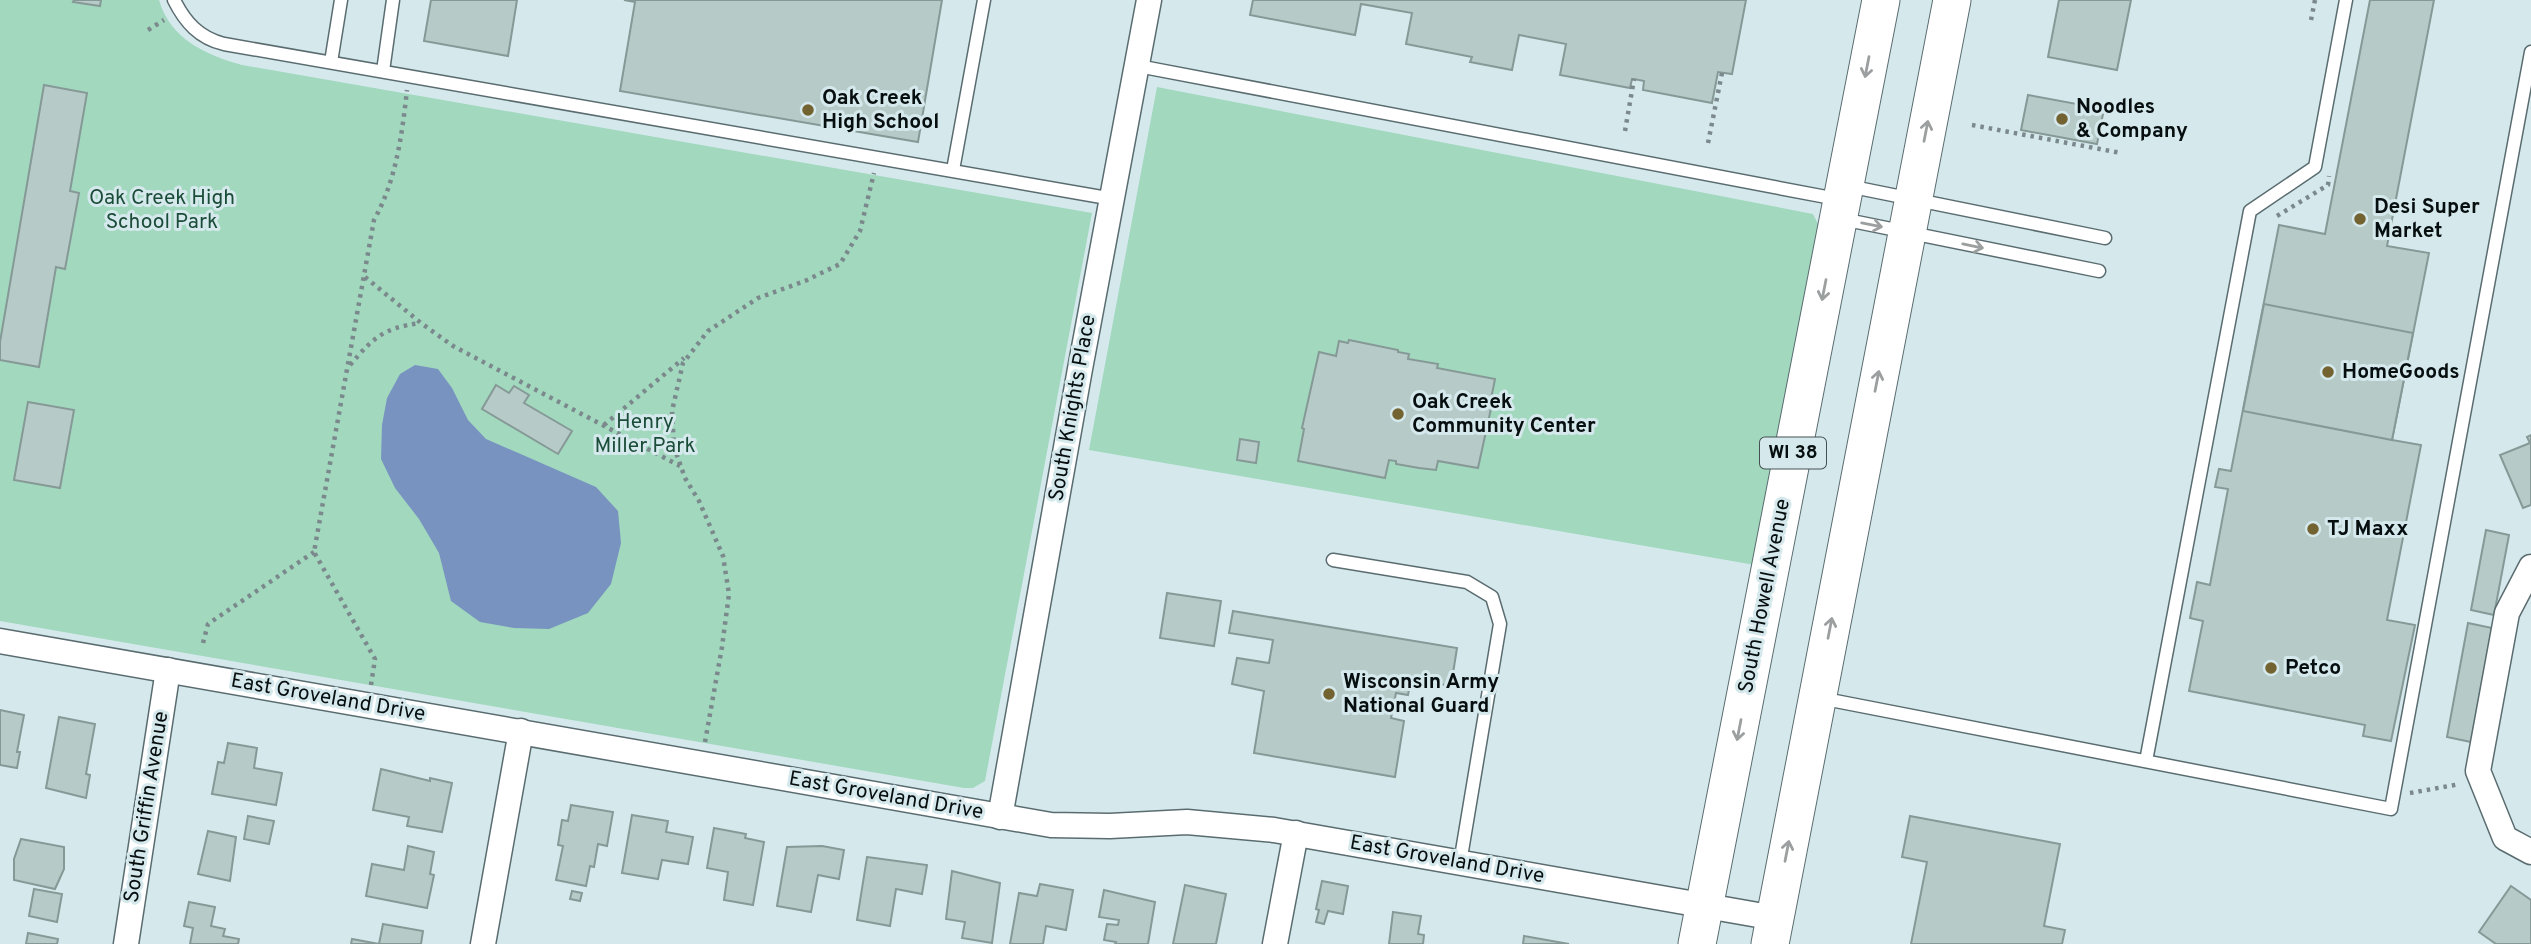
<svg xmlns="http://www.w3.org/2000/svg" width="2531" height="944" font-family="Overpass,sans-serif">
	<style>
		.green { fill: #a1d8be }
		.water { fill: #7893c0 }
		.building { fill: #b6cbc8; stroke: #869997; stroke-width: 2 }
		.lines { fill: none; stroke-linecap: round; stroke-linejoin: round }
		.lane-casing { stroke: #5a6c70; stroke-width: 15 }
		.street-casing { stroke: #5a6c70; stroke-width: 27 }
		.primary-casing { stroke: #5a6c70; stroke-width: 39 }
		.path { stroke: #7b898c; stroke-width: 4.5; stroke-dasharray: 3.5 5; stroke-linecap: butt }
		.lane { stroke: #fff; stroke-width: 12 }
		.street { stroke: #fff; stroke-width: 24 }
		.primary { stroke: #fff; stroke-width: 37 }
		.oneway { stroke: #9c9f9f }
		.poi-dot { fill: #736330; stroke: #d5e9ed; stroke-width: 2.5 }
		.labels { text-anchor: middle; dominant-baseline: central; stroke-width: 6; stroke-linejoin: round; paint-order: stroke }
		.shield { fill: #d5e9ed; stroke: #455052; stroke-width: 2 }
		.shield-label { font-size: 19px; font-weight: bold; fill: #070e0f }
		.poi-label { font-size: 21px; font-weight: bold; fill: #070e0f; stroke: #d5e9ed; text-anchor: start }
		.park-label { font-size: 21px; fill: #1b4c38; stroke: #d5e9ed }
		.street-label { font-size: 21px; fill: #070e0f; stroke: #d5e9ed }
	</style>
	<rect width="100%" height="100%" fill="#d5e9ed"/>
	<g class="green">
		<path d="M0,0H159C170,39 206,55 242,65L1092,213L985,781L973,788H964L0,621Z"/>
		<path d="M1157,87L1813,214L1819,226L1755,565L1089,450Z"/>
	</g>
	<path class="water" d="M415,365L438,369L452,388L468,420L486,439L596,487L618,511L621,543L611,584L588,613L549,629L514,628L480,622L451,601L439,553L419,519L395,488L381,459L382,425L387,398L400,374Z"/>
	<g class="building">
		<path d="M74,0H101L100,6L73,2Z"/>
		<path d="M431,0H517L508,56L424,41Z"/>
		<path d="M624,0H942L918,142L620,91L635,2Z"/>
		<path d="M1253,0H1746L1732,74L1718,72L1712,103L1643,90L1644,81L1634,79H1632L1630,88L1560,75L1566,44L1519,35L1512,70L1470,62L1472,57L1406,44L1412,13L1361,4L1355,35L1250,15Z"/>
		<path d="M2059,0H2131L2117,70L2048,57Z"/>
		<path d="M2370,0H2434L2387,246L2429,253L2392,440L2421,445L2387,620L2415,625L2391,741L2363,736L2365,725L2189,691L2203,621L2190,618L2197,582L2210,585L2228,489L2215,487L2219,469L2231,471L2279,225L2325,234Z"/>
		<path d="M44,85L87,93L70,191L79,193L65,269L56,267L39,367L0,360V342Z"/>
		<path d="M2028,95L2104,109L2097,144L2021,130Z"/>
		<path d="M2264,304L2413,333L2392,440L2243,411Z"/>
		<path d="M1349,340L1398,350V352L1409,354L1408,359L1438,364L1437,368L1495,379L1490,404H1492L1478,468L1438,461L1436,470L1419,468L1396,464V461L1389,460L1385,478L1298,461L1304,429L1302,428L1319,352L1336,356L1339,341L1348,343Z"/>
		<path d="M496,385L509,393L514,386L529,395L524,403L572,431L558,454L482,409Z"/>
		<path d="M28,402L74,410L60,488L14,480Z"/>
		<path d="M2531,435V505L2523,508L2500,455L2530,443L2527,437Z"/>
		<path d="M1240,439L1259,442L1256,463L1237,460Z"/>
		<path d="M2486,530L2509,535L2494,615L2471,610Z"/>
		<path d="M1167,593L1221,601L1214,646L1160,638Z"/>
		<path d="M1233,611L1457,648L1451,686L1411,679L1408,695L1396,693L1391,718L1404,721L1395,777L1254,753L1264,691L1232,684L1237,658L1269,663L1273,640L1229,633Z"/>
		<path d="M2468,623L2492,628L2471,742L2447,737Z"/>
		<path d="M0,710L24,715L17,752H20L17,768L0,765Z"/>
		<path d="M59,717L95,724L86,774L90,775L86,798L46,788Z"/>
		<path d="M228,743L257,748L254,768L282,773L276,805L212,794L218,762L224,763Z"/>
		<path d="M381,769L430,781V778L452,783L442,832L407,826L409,817L373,810Z"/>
		<path d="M571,805L613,812L607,846L598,844L594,867L590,866L586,886L556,880L563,846L558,845L562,820L568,821Z"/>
		<path d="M632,815L668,821L666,832L693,837L688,864L662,860L658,879L622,873Z"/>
		<path d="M248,816L274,821L269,844L244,839Z"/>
		<path d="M1910,816L2060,844L2044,926L2065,930L2062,944H1911L1927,862L1902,857Z"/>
		<path d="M714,828L746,834L745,838L764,842L753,905L724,900L728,872L707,868Z"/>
		<path d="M208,831L236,837L230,881L198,874Z"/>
		<path d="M21,839L64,847V869L55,889L14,880V859Z"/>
		<path d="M408,846L434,852L430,874L434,875L427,908L366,896L372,864L404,870Z"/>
		<path d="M822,846L844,850L839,879L818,875L811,912L777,906L787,847Z"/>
		<path d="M867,857L927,865L922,894L896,889L890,926L857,920Z"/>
		<path d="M952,871L1000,883L992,943L962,938L965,922L946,919Z"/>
		<path d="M1322,881L1348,886L1343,914L1328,911L1324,924L1316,922L1319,910L1316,909Z"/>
		<path d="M1040,884L1073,890L1066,930L1046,926L1043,944H1010L1019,893L1037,896Z"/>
		<path d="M1185,885L1226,894L1216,944H1173Z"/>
		<path d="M2511,886L2531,900V944H2496L2479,932Z"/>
		<path d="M34,889L62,894L57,922L29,916Z"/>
		<path d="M1104,890L1155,902L1148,944H1115L1116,942L1104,940L1107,924L1118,925L1119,920L1099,917Z"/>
		<path d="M572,891L582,893L580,901L570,899Z"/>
		<path d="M189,902L215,907L211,926L225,929L223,936L239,939L238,944H190L193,928L184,926Z"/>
		<path d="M1393,912L1421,916L1418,934L1424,935L1423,944H1389Z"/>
		<path d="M383,924L423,931L421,944H351L352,939L379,944Z"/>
		<path d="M28,933L58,939L57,944H26Z"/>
		<path d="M1524,936L1569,944H1523Z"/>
	</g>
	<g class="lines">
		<g class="lane-casing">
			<g id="lane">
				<path d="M174,0C185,22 199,38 224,44L1113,199"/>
				<path d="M331,62L341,0"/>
				<path d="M1138,66L1837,199"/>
				<path d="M383,71L393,0"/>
				<path d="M953,170L984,0"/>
				<path d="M1848,186L2105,238"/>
				<path d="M1842,219L2099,271"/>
				<path d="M1333,560L1467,582L1492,597L1500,624L1460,863"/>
				<path d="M1820,698L2391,809L2531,52"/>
				<path d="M2146,761L2250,211L2315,167L2346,0"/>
			</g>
		</g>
		<g class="street-casing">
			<g id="street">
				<path d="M2531,567L2507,613L2478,771L2505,838L2531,852"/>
				<path d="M0,641L1051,825L1110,826L1187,822L1274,830L1775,918"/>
				<path d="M1000,817L1080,369L1149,0"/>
				<path d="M126,944L168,670"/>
				<path d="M483,944L521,731"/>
				<path d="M1275,944L1296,833"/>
			</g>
		</g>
		<g class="primary-casing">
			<g id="primary">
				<path d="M1697,944L1881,0"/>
				<path d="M1770,944L1952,0"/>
			</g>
		</g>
		<g class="path">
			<path d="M2311,20L2315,0"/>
			<path d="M148,30L164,20"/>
			<path d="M1972,125L2121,153"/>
			<path d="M1625,131L1634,79"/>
			<path d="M1708,143L1722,73"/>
			<path d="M2277,216L2328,185L2329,176"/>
			<path d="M365,277L421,323L453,346L680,466"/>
			<path d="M350,365C373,338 383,328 420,323"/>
			<path d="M604,425L684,358"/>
			<path d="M203,643L208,624L314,552"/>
			<path d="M371,685L375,659L314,552L374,220C396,181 402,135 407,90"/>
			<path d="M705,742L722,647L729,594L723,556L699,501L685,478L674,447L672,411L683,363L708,331L758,298L805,281L840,264L860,231L874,173"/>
			<path d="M2410,793L2460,784"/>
		</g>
		<use href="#lane" class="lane"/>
		<use href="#street" class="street"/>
		<use href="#primary" class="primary"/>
	</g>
	<defs><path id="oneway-shaft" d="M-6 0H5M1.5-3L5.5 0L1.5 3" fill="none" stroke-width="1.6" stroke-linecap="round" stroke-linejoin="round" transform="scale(1.75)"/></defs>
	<g class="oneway">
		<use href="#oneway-shaft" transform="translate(1867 67) rotate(101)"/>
		<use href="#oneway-shaft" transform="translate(1926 131) rotate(-79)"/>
		<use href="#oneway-shaft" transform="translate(1872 225) rotate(11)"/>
		<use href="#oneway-shaft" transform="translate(1973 246) rotate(12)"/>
		<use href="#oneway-shaft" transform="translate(1824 290) rotate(101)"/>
		<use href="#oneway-shaft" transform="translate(1877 381) rotate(-79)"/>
		<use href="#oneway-shaft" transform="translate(1830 628) rotate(-79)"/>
		<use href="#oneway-shaft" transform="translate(1739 730) rotate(101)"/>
		<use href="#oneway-shaft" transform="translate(1787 851) rotate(-79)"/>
	</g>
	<g class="poi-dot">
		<circle cx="808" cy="110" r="7"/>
		<circle cx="2062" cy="119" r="7"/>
		<circle cx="2360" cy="219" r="7"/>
		<circle cx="2328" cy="372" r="7"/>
		<circle cx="1398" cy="414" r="7"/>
		<circle cx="2313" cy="529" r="7"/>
		<circle cx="2271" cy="668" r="7"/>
		<circle cx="1329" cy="694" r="7"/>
	</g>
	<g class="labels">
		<rect class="shield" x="1760" y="437.5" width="66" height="31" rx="5"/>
		<g class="shield-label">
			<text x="1793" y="453">WI 38</text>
		</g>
		<g class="poi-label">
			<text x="822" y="98">Oak Creek<tspan x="822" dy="24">High School</tspan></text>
			<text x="2076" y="107">Noodles<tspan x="2076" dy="24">&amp; Company</tspan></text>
			<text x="2374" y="207">Desi Super<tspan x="2374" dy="24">Market</tspan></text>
			<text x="2342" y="372">HomeGoods</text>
			<text x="1412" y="402">Oak Creek<tspan x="1412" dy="24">Community Center</tspan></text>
			<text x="2327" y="529">TJ Maxx</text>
			<text x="2285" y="668">Petco</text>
			<text x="1343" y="682">Wisconsin Army<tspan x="1343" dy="24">National Guard</tspan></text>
		</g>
		<g class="park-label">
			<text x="162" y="198">Oak Creek High<tspan x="162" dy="24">School Park</tspan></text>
			<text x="645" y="422">Henry<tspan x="645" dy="24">Miller Park</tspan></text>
		</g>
		<g class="street-label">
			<text transform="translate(1073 408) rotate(-80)">South Knights Place</text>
			<text transform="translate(1765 596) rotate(-79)">South Howell Avenue</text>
			<text transform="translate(328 698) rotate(10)">East Groveland Drive</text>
			<text transform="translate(886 796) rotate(10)">East Groveland Drive</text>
			<text transform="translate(147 807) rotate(-81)">South Griffin Avenue</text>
			<text transform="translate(1447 860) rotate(10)">East Groveland Drive</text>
		</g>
	</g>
</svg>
